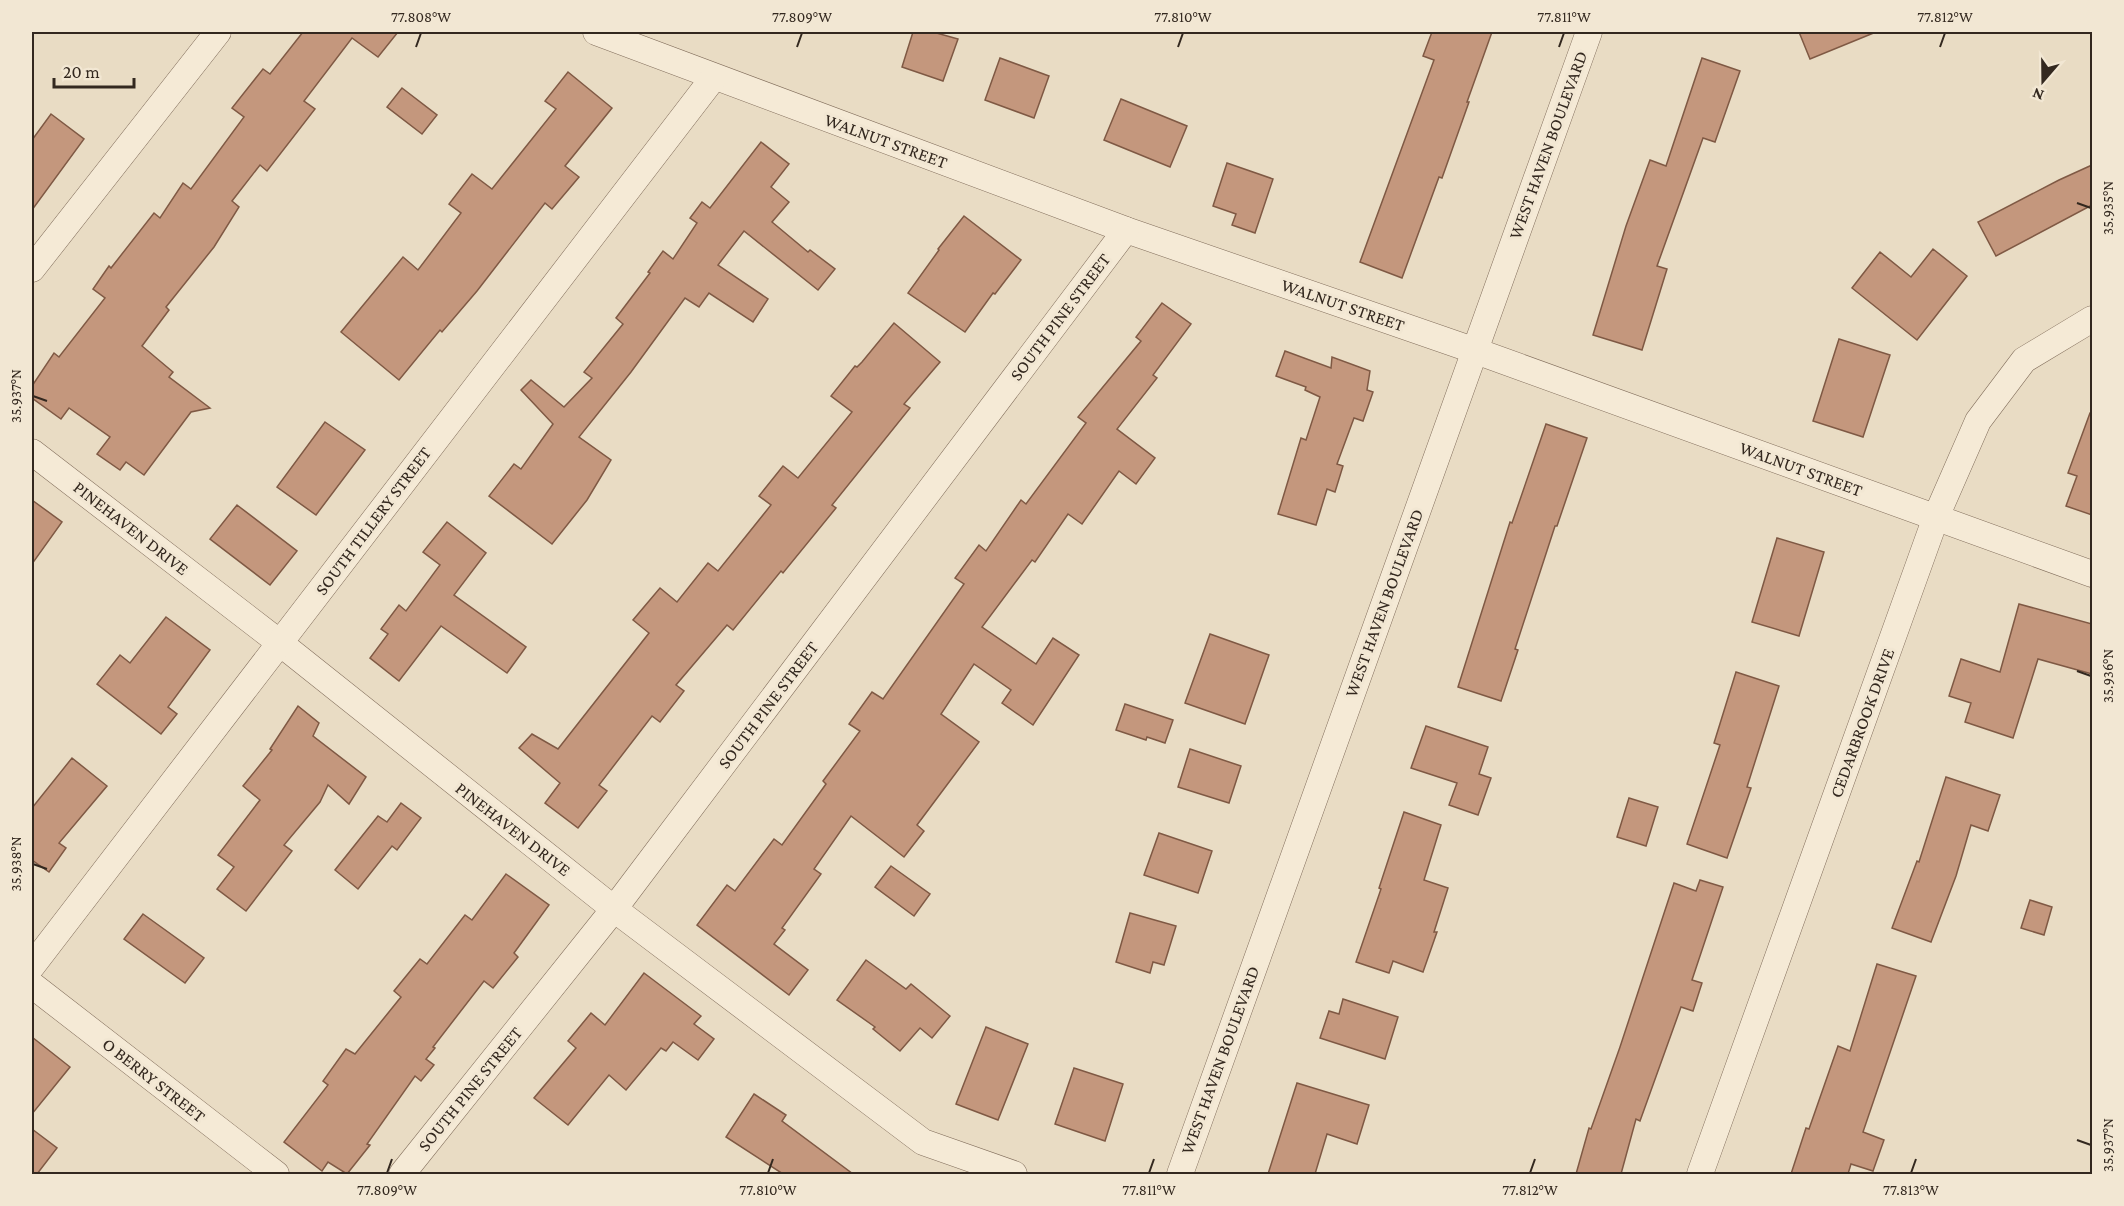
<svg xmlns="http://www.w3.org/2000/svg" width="2124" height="1206" font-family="'Crimson Pro',serif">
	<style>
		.building { fill: #c4977d; stroke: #7f5944; stroke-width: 1.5 }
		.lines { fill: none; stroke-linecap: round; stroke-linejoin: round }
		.minor-casing { stroke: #826e5c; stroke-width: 27 }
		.minor { stroke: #f5ead6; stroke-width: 26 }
		.ticks { fill: none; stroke: #33281f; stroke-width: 2 }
		.labels { text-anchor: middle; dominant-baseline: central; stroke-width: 6; stroke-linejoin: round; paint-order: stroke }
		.street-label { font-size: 18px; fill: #33281f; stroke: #f2e7d3 }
		.neatline { fill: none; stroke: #33281f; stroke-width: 2 }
		.ticks-label { font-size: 15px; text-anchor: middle; fill: #33281f }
	</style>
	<rect width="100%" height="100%" fill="#e9dcc4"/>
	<g class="building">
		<path d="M303,32H398L378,57L352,38L304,101L315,109L267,171L260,165L232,201L239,207L214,247L166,307L169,310L142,346L173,372L169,377L210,408L191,412L144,475L126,462L120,470L97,454L110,437L69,408L61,419L32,398V386L54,353L59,357L105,298L93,289L109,266L111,268L154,213L160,218L183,183L191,189L244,117L232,108L263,69L270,74Z"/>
		<path d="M913,32H933L958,39L943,81L902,67Z"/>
		<path d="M1432,32H1492L1467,102H1469L1442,178L1439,177L1402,278L1360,262L1434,60L1423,56Z"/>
		<path d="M1799,32H1876L1810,59Z"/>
		<path d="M1000,58L1049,76L1034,118L985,100Z"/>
		<path d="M1702,58L1740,71L1715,142L1703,138L1657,266L1667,269L1642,350L1593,335L1626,226L1650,160L1666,166Z"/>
		<path d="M568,72L612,108L565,166L579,177L552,209L545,203L477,291L442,332L440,330L399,380L341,332L403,257L418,270L461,213L449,204L472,174L492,189L556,109L545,101Z"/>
		<path d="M402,88L437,115L422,134L387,107Z"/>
		<path d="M1121,99L1187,126L1170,167L1104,140Z"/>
		<path d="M51,114L84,139L32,210V140Z"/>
		<path d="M761,142L789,164L771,187L789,202L772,222L808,252L810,250L835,269L818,290L744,231L718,265L768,299L753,322L709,293L699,307L685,298L631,372L579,437L611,460L587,500L552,544L489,496L514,464L521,469L553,424L521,390L531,380L564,407L592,378L584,372L623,324L616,318L650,273L648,272L663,251L673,259L697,223L690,218L702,202L710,208Z"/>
		<path d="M1227,163L1273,179L1255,233L1232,225L1236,214L1213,206Z"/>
		<path d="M2092,165V205L1996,256L1978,222L2059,180Z"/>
		<path d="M964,216L1021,260L995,294L993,293L965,332L908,293L939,250L938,249Z"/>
		<path d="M1933,249L1967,276L1917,340L1852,288L1880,252L1911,277Z"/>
		<path d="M1162,303L1191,324L1153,375L1157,378L1117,429L1155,458L1136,484L1119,471L1082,524L1068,514L1035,562L1032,560L982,627L1036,664L1053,638L1079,655L1033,725L1002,703L1011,690L974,664L941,714L979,742L917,825L924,831L904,857L851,816L814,869L821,874L782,928L785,930L774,944L808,970L789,995L697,925L727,885L735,891L774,839L782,845L826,784L823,781L860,731L849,724L872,692L883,699L964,584L955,578L979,545L986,551L1021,500L1026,504L1086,423L1078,417L1141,341L1136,337Z"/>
		<path d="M894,323L940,362L904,404L910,408L832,505L836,508L783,573L781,571L733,630L727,625L676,685L684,691L660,722L652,716L599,785L607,791L578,828L545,803L560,783L519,748L532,734L558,749L649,633L633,620L660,588L677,602L708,563L718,571L771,505L759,496L783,466L798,478L852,412L831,396L855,366L857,367L862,362Z"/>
		<path d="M1839,339L1890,355L1863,437L1813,421Z"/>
		<path d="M1285,351L1331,368L1332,357L1370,371L1367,390L1373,392L1363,421L1354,418L1337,464L1343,466L1335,492L1327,489L1316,525L1278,514L1301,438L1306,440L1320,397L1305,390L1306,387L1276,376Z"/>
		<path d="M2090,413H2092V515L2066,506L2077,476L2068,473Z"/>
		<path d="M325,422L365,450L316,515L277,487Z"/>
		<path d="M1546,424L1587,438L1557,526H1555L1515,649L1518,650L1501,701L1458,687L1510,522L1512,523Z"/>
		<path d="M32,500L62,522L32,564Z"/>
		<path d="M237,505L297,551L270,585L210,539Z"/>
		<path d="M447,522L486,553L454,595L526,647L507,673L441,626L399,681L370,658L388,634L381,629L399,605L406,611L440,565L423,552Z"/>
		<path d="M1777,538L1824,552L1799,636L1752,622Z"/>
		<path d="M2019,604L2092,624V674L2038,659L2013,738L1965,722L1971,703L1949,696L1961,659L2000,672Z"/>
		<path d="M166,617L210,650L168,707L177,714L161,734L97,684L120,655L130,663Z"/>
		<path d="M1210,634L1269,655L1245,724L1185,703Z"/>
		<path d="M1736,672L1779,686L1747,787L1751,788L1727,858L1687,844L1720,745L1714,743Z"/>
		<path d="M1125,704L1173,720L1165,743L1147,737L1146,740L1116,730Z"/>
		<path d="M298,706L319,723L313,736L366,777L349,804L328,785L320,802L284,845L292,851L246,911L217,889L234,867L218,855L260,800L243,786L272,750L270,749Z"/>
		<path d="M1426,726L1488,747L1479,774L1491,778L1478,815L1449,805L1457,783L1411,768Z"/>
		<path d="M1190,749L1241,766L1229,803L1178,787Z"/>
		<path d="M72,758L107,786L59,843L66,848L49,872L32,860V808Z"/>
		<path d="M1946,777L2000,795L1988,831L1971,825L1956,876L1931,942L1892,928L1917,861L1919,862Z"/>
		<path d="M1629,798L1658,807L1646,846L1617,837Z"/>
		<path d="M401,803L421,818L397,850L392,846L358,889L335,870L378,816L387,822Z"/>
		<path d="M1404,812L1441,825L1424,880L1448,888L1434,932H1437L1423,972L1393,961L1389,973L1356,962L1381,889L1379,888Z"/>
		<path d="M1159,833L1212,851L1198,893L1144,875Z"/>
		<path d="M891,866L930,894L914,916L875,887Z"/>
		<path d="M506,874L549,905L514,953L518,957L493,988L484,981L433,1047L435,1048L426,1059L434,1065L421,1081L415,1076L367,1144L370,1145L347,1174L328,1162L322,1171L284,1142L328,1085L323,1081L346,1049L355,1054L401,997L394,991L420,959L427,964L465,915L472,920Z"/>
		<path d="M1700,880L1723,887L1692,980L1702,983L1693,1011L1681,1007L1640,1121L1636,1119L1621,1174H1576L1589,1128L1591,1129L1620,1047L1674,883L1696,891Z"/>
		<path d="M2030,900L2052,907L2044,935L2021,928Z"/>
		<path d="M1130,913L1176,926L1164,965L1153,962L1150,973L1116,962Z"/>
		<path d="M143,914L204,958L185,983L124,939Z"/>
		<path d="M866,960L906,989L911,984L950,1016L932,1038L920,1028L900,1051L873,1029L875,1027L837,1000Z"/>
		<path d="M1877,964L1916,976L1863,1132L1884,1140L1873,1171L1851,1164L1848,1174H1791L1806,1128L1809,1129L1838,1046L1850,1051Z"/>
		<path d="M644,973L701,1016L694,1024L714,1039L698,1060L673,1042L666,1051L661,1048L626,1090L609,1075L568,1125L534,1098L576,1048L568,1041L591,1013L605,1025Z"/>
		<path d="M1343,999L1398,1017L1385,1059L1320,1038L1329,1011L1339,1014Z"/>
		<path d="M986,1027L1028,1044L998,1120L956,1104Z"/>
		<path d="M32,1037L70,1067L32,1114Z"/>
		<path d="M1074,1068L1123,1084L1105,1141L1055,1124Z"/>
		<path d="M1297,1083L1369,1105L1357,1144L1327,1134L1315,1174H1268Z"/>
		<path d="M754,1094L786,1115L782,1121L853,1174H783L726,1137Z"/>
		<path d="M32,1129L57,1148L37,1174H32Z"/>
	</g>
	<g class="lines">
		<g class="minor-casing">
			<g id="minor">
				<path d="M596,32L1126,230L1473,350L2092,574"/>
				<path d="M32,269L218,32"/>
				<path d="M32,452L280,643L614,909L923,1142L1014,1174"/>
				<path d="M32,966L714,77"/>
				<path d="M32,985L276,1174"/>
				<path d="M402,1174L614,909L1126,230"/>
				<path d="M1180,1174L1589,32"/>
				<path d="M1700,1174L1936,517L1978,421L2024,360L2092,319"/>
			</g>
		</g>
		<use href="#minor" class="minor"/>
	</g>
	<path class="ticks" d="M416,47L421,33M797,47L802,33M1178,47L1183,33M1559,47L1564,33M1940,47L1945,33M2077,203L2091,208M33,396L47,401M2077,671L2091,676M33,864L47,869M2077,1140L2091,1145M387,1173L392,1159M768,1173L773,1159M1149,1173L1154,1159M1530,1173L1535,1159M1911,1173L1916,1159"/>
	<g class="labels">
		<g class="street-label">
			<text transform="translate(886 141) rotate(20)">WALNUT STREET</text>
			<text transform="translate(1548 145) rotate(-70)">WEST HAVEN BOULEVARD</text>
			<text transform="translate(1343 305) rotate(19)">WALNUT STREET</text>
			<text transform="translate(1060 317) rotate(-53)">SOUTH PINE STREET</text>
			<text transform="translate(1801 469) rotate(20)">WALNUT STREET</text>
			<text transform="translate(373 521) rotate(-53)">SOUTH TILLERY STREET</text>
			<text transform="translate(131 528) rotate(38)">PINEHAVEN DRIVE</text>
			<text transform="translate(1384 603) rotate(-70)">WEST HAVEN BOULEVARD</text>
			<text transform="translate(768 705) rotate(-53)">SOUTH PINE STREET</text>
			<text transform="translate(1862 723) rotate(-70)">CEDARBROOK DRIVE</text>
			<text transform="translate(513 829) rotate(38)">PINEHAVEN DRIVE</text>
			<text transform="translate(1220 1060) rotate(-70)">WEST HAVEN BOULEVARD</text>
			<text transform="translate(154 1080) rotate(38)">O BERRY STREET</text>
			<text transform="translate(470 1089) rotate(-51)">SOUTH PINE STREET</text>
		</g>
	</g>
	<rect width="2124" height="1206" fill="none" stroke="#f2e7d3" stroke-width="66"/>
	<g transform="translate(2043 81) rotate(200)" stroke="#f2e7d3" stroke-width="4.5" paint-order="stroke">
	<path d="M0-4.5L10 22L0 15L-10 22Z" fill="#33281f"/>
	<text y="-9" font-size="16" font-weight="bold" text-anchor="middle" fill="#33281f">N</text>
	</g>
	<path d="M54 78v9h80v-9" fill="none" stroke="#33281f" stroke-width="3"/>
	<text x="63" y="78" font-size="18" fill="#33281f" stroke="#f2e7d3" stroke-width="4.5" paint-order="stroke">20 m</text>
	<rect x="33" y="33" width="2058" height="1140" class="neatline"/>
	<g class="ticks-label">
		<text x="421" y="22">77.808°W</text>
		<text x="802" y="22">77.809°W</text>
		<text x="1183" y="22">77.810°W</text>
		<text x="1564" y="22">77.811°W</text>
		<text x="1945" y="22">77.812°W</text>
		<text transform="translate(2108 208) rotate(-90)" y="5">35.935°N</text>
		<text transform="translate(16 396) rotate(-90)" y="5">35.937°N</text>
		<text transform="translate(2108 676) rotate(-90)" y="5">35.936°N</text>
		<text transform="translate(16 864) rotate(-90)" y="5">35.938°N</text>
		<text transform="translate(2108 1145) rotate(-90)" y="5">35.937°N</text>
		<text x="387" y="1195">77.809°W</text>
		<text x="768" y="1195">77.810°W</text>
		<text x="1149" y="1195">77.811°W</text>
		<text x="1530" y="1195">77.812°W</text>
		<text x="1911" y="1195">77.813°W</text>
	</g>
</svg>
